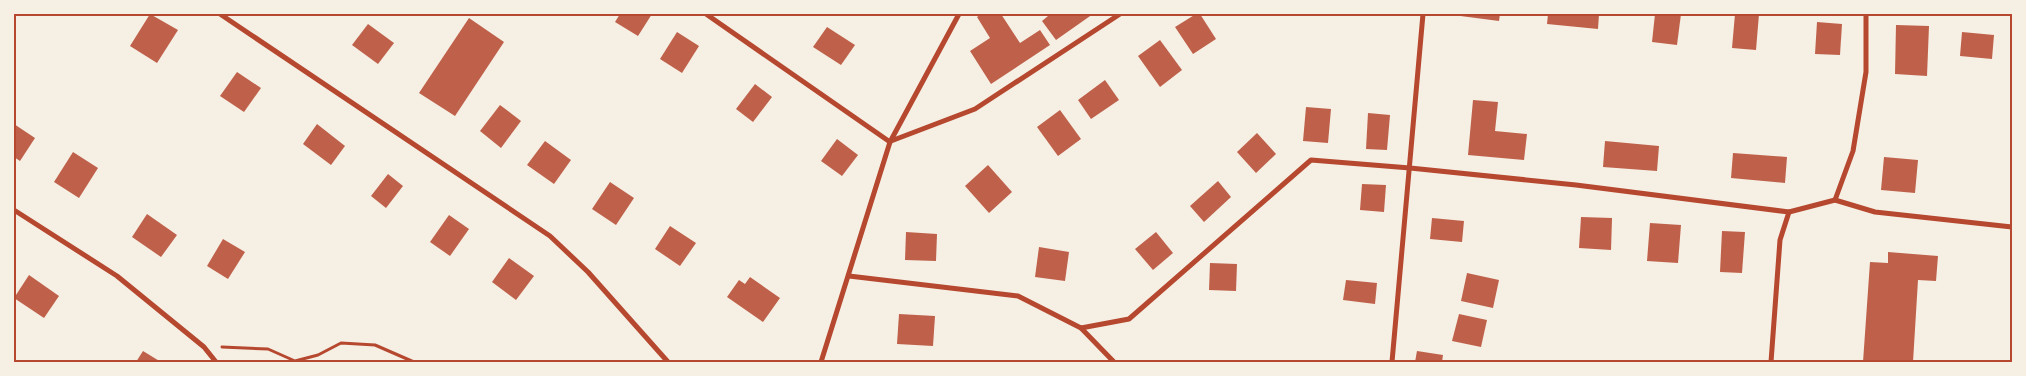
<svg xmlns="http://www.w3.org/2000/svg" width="2026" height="376" font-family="Rubik,sans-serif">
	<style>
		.building { fill: #bf614a }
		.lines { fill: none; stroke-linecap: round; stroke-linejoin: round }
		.path { stroke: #b5482f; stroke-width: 3 }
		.minor { stroke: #b5482f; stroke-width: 5 }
		.neatline { fill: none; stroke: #b5482f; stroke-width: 2 }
	</style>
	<rect width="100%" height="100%" fill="#f6efe4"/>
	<g class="building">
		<path d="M150,14L178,30L157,63L130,46Z"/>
		<path d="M620,14H652L638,36L615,22Z"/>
		<path d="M981,14H1001L1020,43L1040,30L1050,45L991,84L970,51L990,38L977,17Z"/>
		<path d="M1046,14H1093L1056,40L1042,21L1048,16Z"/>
		<path d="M1196,14H1200L1216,39L1193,54L1175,27Z"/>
		<path d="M1445,14H1500L1499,21Z"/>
		<path d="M1548,14H1599L1598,29L1547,24Z"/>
		<path d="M1655,14H1681L1677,45L1652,42Z"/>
		<path d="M1735,14H1759L1756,50L1732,48Z"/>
		<path d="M469,18L504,42L455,116L419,93Z"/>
		<path d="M1817,22L1842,24L1840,55L1815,54Z"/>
		<path d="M368,24L394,43L378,64L352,45Z"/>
		<path d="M1896,25L1929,26L1927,76L1895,74Z"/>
		<path d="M827,27L855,45L841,65L813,47Z"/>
		<path d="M677,32L699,46L682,73L660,59Z"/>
		<path d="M1962,32L1994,35L1992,59L1960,56Z"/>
		<path d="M1160,40L1182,70L1160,87L1138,56Z"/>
		<path d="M237,72L261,88L244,112L220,96Z"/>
		<path d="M1105,80L1119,100L1091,119L1078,100Z"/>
		<path d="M755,84L772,97L753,122L736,109Z"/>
		<path d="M1473,100L1498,102L1495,131L1527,134L1524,160L1468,155Z"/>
		<path d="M500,105L521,121L501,148L480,131Z"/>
		<path d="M1306,107L1331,109L1328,143L1303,141Z"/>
		<path d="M1060,110L1081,139L1058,156L1037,127Z"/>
		<path d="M1368,113L1390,115L1387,150L1366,149Z"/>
		<path d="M14,124L35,138L20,161L14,157Z"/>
		<path d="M317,124L345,146L331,165L303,144Z"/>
		<path d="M1257,133L1276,154L1256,173L1237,152Z"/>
		<path d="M837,139L858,155L842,176L821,161Z"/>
		<path d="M545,141L571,160L554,184L527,165Z"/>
		<path d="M1605,141L1659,146L1657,171L1603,167Z"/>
		<path d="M73,152L98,168L79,198L54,182Z"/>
		<path d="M1733,153L1787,157L1785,183L1731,178Z"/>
		<path d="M1884,157L1918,160L1915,193L1881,190Z"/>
		<path d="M988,165L1012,192L989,213L965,186Z"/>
		<path d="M388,174L403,186L386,208L371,196Z"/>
		<path d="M1218,181L1231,197L1204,222L1190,206Z"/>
		<path d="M610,182L634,198L616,225L592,209Z"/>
		<path d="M1362,184L1386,185L1384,212L1360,210Z"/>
		<path d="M147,214L177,235L161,257L132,237Z"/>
		<path d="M449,215L469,229L450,256L430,242Z"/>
		<path d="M1581,217L1612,218L1611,250L1579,248Z"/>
		<path d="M1432,218L1464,221L1462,242L1430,239Z"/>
		<path d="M1650,223L1681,225L1678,263L1647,261Z"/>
		<path d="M670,226L696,243L680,266L655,249Z"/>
		<path d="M1722,231L1745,232L1742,273L1720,272Z"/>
		<path d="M906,232L937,234L936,261L905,260Z"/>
		<path d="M1156,232L1173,253L1153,270L1135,249Z"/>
		<path d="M223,239L245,252L228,279L207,266Z"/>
		<path d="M1039,247L1069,252L1065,281L1035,277Z"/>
		<path d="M1888,252L1938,256L1936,281L1918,280L1913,362H1863L1870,262L1888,263Z"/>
		<path d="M509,258L534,276L516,300L492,282Z"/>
		<path d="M1210,263L1237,264L1236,291L1209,290Z"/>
		<path d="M1467,273L1499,280L1493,308L1461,301Z"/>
		<path d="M29,275L59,296L44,318L14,298Z"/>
		<path d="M750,277L780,298L763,322L727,297L739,280L745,284Z"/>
		<path d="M1346,280L1377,283L1375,304L1343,300Z"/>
		<path d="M899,314L935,316L933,346L897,344Z"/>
		<path d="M1459,314L1487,320L1481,347L1452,341Z"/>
		<path d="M143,351L161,362H136Z"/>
		<path d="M1417,351L1443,355L1442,362H1415Z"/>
	</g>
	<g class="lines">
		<g class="path">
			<path d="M222,347L268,349L295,361L318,355L341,343L375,345L414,362"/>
			<path d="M593,362H602"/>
		</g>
		<g class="minor">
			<path d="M220,14L550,236L588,272L668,362"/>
			<path d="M706,14L890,142"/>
			<path d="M891,141L975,109L1120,14"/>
			<path d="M1835,200L1853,151L1866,72V14"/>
			<path d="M14,210L117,276L204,347L216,362"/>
			<path d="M849,276L1018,296L1081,328L1129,319L1311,160L1410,168L1576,185L1789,212L1835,200L1875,212L2012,227"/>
			<path d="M1081,328L1114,362"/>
			<path d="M821,362L890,142L959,14"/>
			<path d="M1392,362L1423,14"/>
			<path d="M1771,362L1780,240L1789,212"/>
		</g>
	</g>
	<rect width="2026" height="376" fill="none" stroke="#f6efe4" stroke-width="30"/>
	<rect x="15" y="15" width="1996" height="346" class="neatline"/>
</svg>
